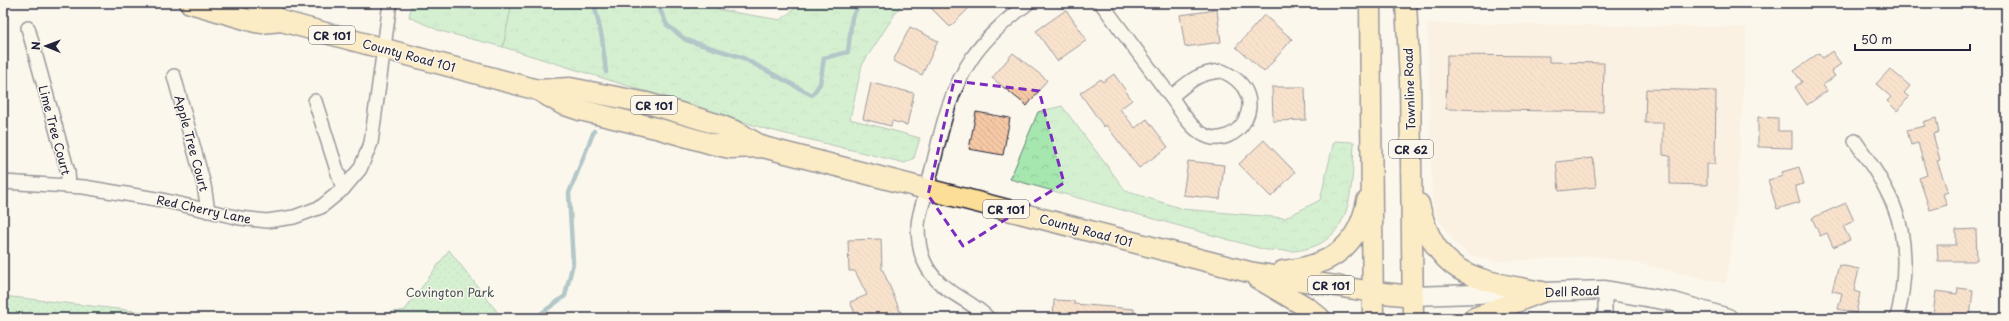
<svg xmlns="http://www.w3.org/2000/svg" width="2009" height="321" font-family="'Playpen Sans',sans-serif">
	<style>
		.built { fill: #fae9d7 }
		.grass { fill: url(#grass-tufts); stroke: #648475 }
		.forest { fill: url(#forest-crowns); stroke: #648475 }
		.park { fill: url(#park-dots); stroke: #648475 }
		.water { fill: url(#water-ripples); stroke: #5b8b9c }
		.lines { fill: none; stroke-linecap: round; stroke-linejoin: round }
		.stream { stroke: #5b8b9c; stroke-width: 4.5 }
		.building { fill: url(#building-back-hatch); stroke: #22223b }
		.street-casing { stroke: #22223b; stroke-width: 16 }
		.secondary-casing { stroke: #22223b; stroke-width: 21 }
		.primary-casing { stroke: #22223b; stroke-width: 23 }
		.street { stroke: #fbf7ec; stroke-width: 13 }
		.secondary { stroke: #fbf7ec; stroke-width: 18 }
		.primary { stroke: #fcde96; stroke-width: 20 }
		.marked { fill: none; stroke: #7b2cbf; stroke-width: 3; stroke-dasharray: 8 5; stroke-linejoin: round }
		.labels { text-anchor: middle; dominant-baseline: central; stroke-width: 3; stroke-linejoin: round; paint-order: stroke }
		.shield { fill: #fbf7ec; stroke: #636270; stroke-width: 1 }
		.shield-label { font-size: 11px; font-weight: bold; fill: #22223b }
		.street-label { font-size: 12px; fill: #22223b; stroke: #fbf7ec }
		.park-label { font-size: 12px; fill: #435358; stroke: #fbf7ec }
	</style>
	<defs>
		<pattern id="grass-tufts" width="24" height="20" patternUnits="userSpaceOnUse"><rect width="24" height="20" fill="#a6e6af"/><path d="M3 7l-1-3M5 7V3M7 7l1-3M15 17l-1-3M17 17v-4M19 17l1-3" fill="none" stroke="#8fc597"/></pattern>
		<pattern id="forest-crowns" width="20" height="18" patternUnits="userSpaceOnUse"><rect width="20" height="18" fill="#a6e6af"/><path d="M2 6a3 3 0 1 1 6 0M12 15a3 3 0 1 1 6 0" fill="none" stroke="#8fc597"/></pattern>
		<pattern id="park-dots" width="8" height="8" patternUnits="userSpaceOnUse"><rect width="8" height="8" fill="#a6e6af"/><path d="M2 2h.1M6 6h.1" fill="none" stroke="#8fc597" stroke-width="1.8" stroke-linecap="round"/></pattern>
		<pattern id="water-ripples" width="26" height="14" patternUnits="userSpaceOnUse"><rect width="26" height="14" fill="#81d1dc"/><path d="M2 4q2-2 4 0t4 0M15 11q2-2 4 0t4 0" fill="none" stroke="#6fb3be"/></pattern>
		<pattern id="building-back-hatch" width="6" height="6" patternUnits="userSpaceOnUse"><rect width="6" height="6" fill="#f6c8a5"/><path d="M-1 5l2 2M0 0l6 6M5-1l2 2" fill="none" stroke="#d3ac8f"/></pattern>
	</defs>
	<rect width="100%" height="100%" fill="#fbf7ec"/>
	<filter id="ink" filterUnits="userSpaceOnUse"><feTurbulence type="fractalNoise" baseFrequency=".025" numOctaves="2"/><feDisplacementMap in="SourceGraphic" scale="8" xChannelSelector="R" yChannelSelector="G"/><feConvolveMatrix kernelMatrix="1 2 1 2 8 2 1 2 1" color-interpolation-filters="sRGB"/></filter>
	<g filter="url(#ink)">
		<path class="built" d="M1427,23L1747,27L1737,203L1726,284L1636,263L1592,256L1497,262L1470,255L1455,244L1436,216L1432,200Z"/>
		<g class="grass">
			<path d="M334,3H372L371,8H352Z"/>
			<path d="M412,3H447L450,6L512,3L503,47L440,31L409,17Z"/>
		</g>
		<g class="forest">
			<path d="M512,3H711L720,10L781,20L801,3H902L862,65L850,119L920,138L914,158L905,163L766,129L503,47Z"/>
			<path d="M1062,106L1126,191L1183,209L1285,218L1320,200L1334,141L1354,142C1352,189 1354,245 1294,251C1285,251 1275,250 1266,250L1010,179L1038,112Z"/>
		</g>
		<g class="park">
			<path d="M449,250L502,318H360L405,310Z"/>
			<path d="M3,296L180,316L195,318H3Z"/>
		</g>
		<path class="water" d="M447,3H484C475,10 456,12 447,3Z"/>
		<g class="lines">
			<g class="stream">
				<path d="M594,3L602,38L606,72"/>
				<path d="M657,3L667,25L686,40L741,57L812,95L820,84L824,58L848,52L852,17L860,3"/>
				<path d="M535,318L565,296L573,263L569,193L594,131"/>
			</g>
		</g>
		<g class="building">
			<path d="M926,3H974L950,27Z"/>
			<path d="M1066,10L1087,40L1057,61L1036,31Z"/>
			<path d="M1217,10L1221,42L1185,47L1180,15Z"/>
			<path d="M1264,15L1292,39L1264,72L1236,47Z"/>
			<path d="M910,27L938,41L922,75L893,61Z"/>
			<path d="M1832,51L1841,64L1831,71L1835,76L1823,85L1827,91L1807,105L1795,87L1802,82L1794,71L1819,53L1823,58Z"/>
			<path d="M1013,53L1047,80L1027,106L992,78Z"/>
			<path d="M1447,55L1549,56V62L1604,63L1603,112L1446,109Z"/>
			<path d="M1890,69L1910,86L1904,93L1909,97L1897,111L1887,101L1891,97L1876,84Z"/>
			<path d="M1114,74L1132,100L1120,109L1135,128L1147,119L1168,147L1139,168L1106,125L1104,127L1080,93L1101,79L1103,82Z"/>
			<path d="M871,83L914,93L907,125L892,121L891,126L863,119Z"/>
			<path d="M1272,87H1305L1306,120L1273,121Z"/>
			<path d="M1646,89L1716,91L1715,164H1707V185L1670,184V156L1663,155V123H1645Z"/>
			<path d="M976,112L1010,118L1003,155L969,149Z"/>
			<path d="M1758,117L1778,118V131H1792V148L1758,147Z"/>
			<path d="M1936,118L1939,132L1933,134L1940,160L1937,161L1948,192L1943,194L1947,205L1930,210L1919,178L1927,175L1918,143L1911,145L1907,130L1925,126L1923,122Z"/>
			<path d="M1264,140L1295,172L1271,197L1239,164Z"/>
			<path d="M1593,158L1596,187L1559,191L1556,162Z"/>
			<path d="M1188,161L1224,165L1220,199L1183,195Z"/>
			<path d="M1799,167L1804,184L1795,186L1800,202L1777,209L1768,180L1783,176L1782,172Z"/>
			<path d="M1846,203L1854,221L1843,226L1850,240L1833,247L1827,233L1820,236L1812,218Z"/>
			<path d="M1976,229L1977,261H1938L1937,245H1956V230Z"/>
			<path d="M881,239L882,268L903,318H857L850,302L867,295L855,271H849L848,240Z"/>
			<path d="M1839,265L1859,269L1854,291L1860,293L1856,313L1838,309L1842,293L1832,291Z"/>
			<path d="M1958,288L1973,290L1970,318L1933,315L1936,291L1957,294Z"/>
			<path d="M1054,300L1074,301V304L1134,309V318H1053Z"/>
		</g>
		<g class="lines">
			<g class="street-casing">
				<g id="street">
					<path d="M1101,3L1171,97"/>
					<path d="M28,28L68,172L69,186"/>
					<path d="M1222,71C1278,95 1235,156 1201,133C1188,125 1180,109 1171,97C1190,81 1197,73 1222,71Z"/>
					<path d="M174,76L204,185L208,211"/>
					<path d="M315,101L343,189"/>
					<path d="M1855,141C1869,161 1883,181 1893,204C1908,239 1906,282 1897,318"/>
					<path d="M3,182L84,187L162,200L240,218L267,221L294,217L321,207L343,189L360,169L371,143L390,3"/>
					<path d="M988,318C967,296 938,293 924,261C919,250 918,237 918,225C919,211 926,195 929,181C940,138 947,95 972,58C987,36 1007,19 1028,3"/>
					<path d="M1605,318V290"/>
				</g>
			</g>
			<g class="secondary-casing">
				<path id="secondary" d="M1413,296L1605,290L1674,302L1728,318"/>
			</g>
			<g class="primary-casing">
				<g id="primary">
					<path d="M190,3L255,22L261,23L281,21L538,90L570,88L647,103L717,124L737,132L763,147"/>
					<path d="M257,3L261,4L281,21"/>
					<path d="M1370,3L1373,318"/>
					<path d="M1406,3L1410,81L1413,318"/>
					<path d="M538,90L562,104L580,110L656,128L712,144L730,148L763,147L1249,272L1373,292L1413,296"/>
					<path d="M1419,204C1436,278 1478,280 1542,292"/>
					<path d="M1283,271C1328,266 1358,249 1367,201"/>
					<path d="M1257,278L1308,308L1320,318"/>
					<path d="M1474,318L1542,292"/>
				</g>
			</g>
			<use href="#street" class="street"/>
			<use href="#secondary" class="secondary"/>
			<use href="#primary" class="primary"/>
		</g>
	</g>
	<path d="M0 0H2009V321H0ZM954,81L1039,91L1064,183L963,246L928,195Z" fill="#fbf7ec" fill-opacity=".55" fill-rule="evenodd"/>
	<path class="marked" d="M954,81L1039,91L1064,183L963,246L928,195Z"/>
	<g class="labels">
		<g class="shield">
			<rect x="309" y="26" width="46" height="18" rx="3"/>
			<rect x="631" y="96" width="46" height="18" rx="3"/>
			<rect x="1389" y="140" width="44" height="18" rx="3"/>
			<rect x="983" y="200" width="46" height="18" rx="3"/>
			<rect x="1308" y="276" width="46" height="18" rx="3"/>
		</g>
		<g class="shield-label">
			<text x="332" y="35">CR 101</text>
			<text x="654" y="105">CR 101</text>
			<text x="1411" y="149">CR 62</text>
			<text x="1006" y="209">CR 101</text>
			<text x="1331" y="285">CR 101</text>
		</g>
		<g class="street-label">
			<text transform="translate(409 55) rotate(15)">County Road 101</text>
			<text transform="translate(1409 89) rotate(-92)">Townline Road</text>
			<text transform="translate(55 130) rotate(75)">Lime Tree Court</text>
			<text transform="translate(192 143) rotate(75)">Apple Tree Court</text>
			<text transform="translate(204 209) rotate(12)">Red Cherry Lane</text>
			<text transform="translate(1086 230) rotate(15)">County Road 101</text>
			<text transform="translate(1572 291) rotate(-2)">Dell Road</text>
		</g>
		<g class="park-label">
			<text x="450" y="292">Covington Park</text>
		</g>
	</g>
	<rect width="2009" height="321" fill="none" stroke="#fbf7ec" stroke-width="16"/>
	<rect x="8" y="8" width="1993" height="305" fill="none" stroke="#22223b" stroke-width="1.5" filter="url(#ink)"/>
	<g transform="translate(46 46) rotate(271)" stroke="#fbf7ec" stroke-width="3" paint-order="stroke">
	<path d="M0-3L7 15L0 10L-7 15Z" fill="#22223b"/>
	<text y="-6" font-size="11" font-weight="bold" text-anchor="middle" fill="#22223b">N</text>
	</g>
	<path d="M1855 44v6h115v-6" fill="none" stroke="#22223b" stroke-width="2"/>
	<text x="1861" y="44" font-size="12" fill="#22223b" stroke="#fbf7ec" stroke-width="3" paint-order="stroke">50 m</text>
</svg>
